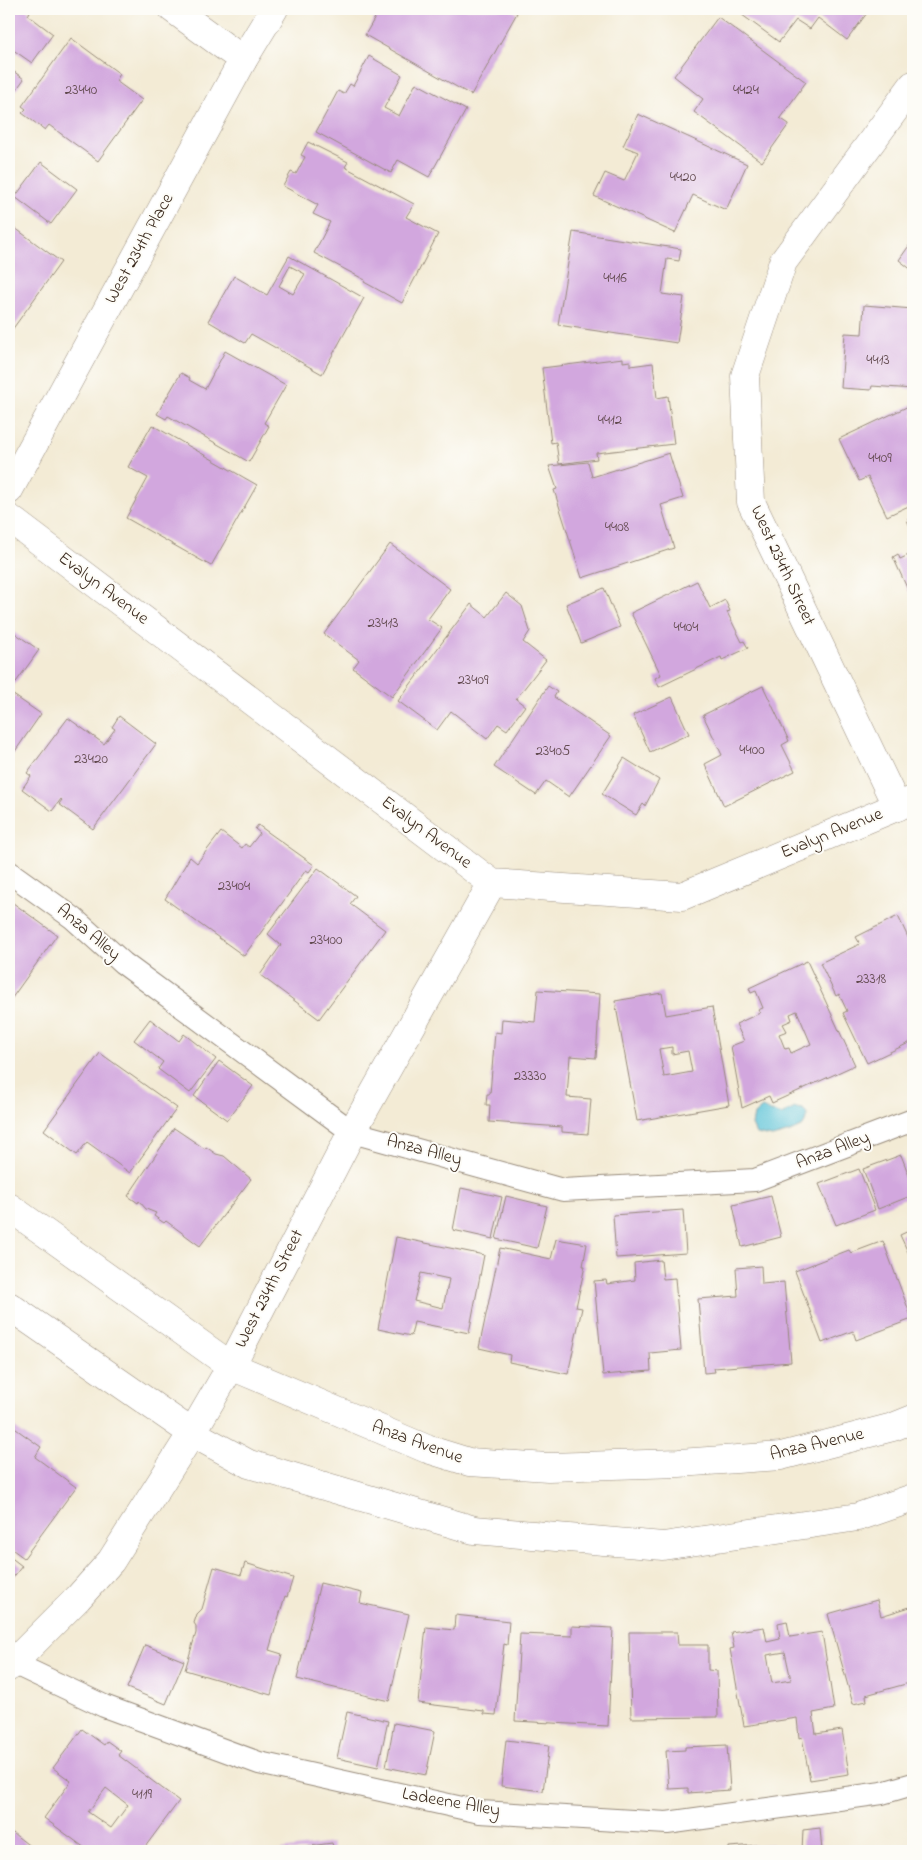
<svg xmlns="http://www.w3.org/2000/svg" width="922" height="1860" font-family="'Indie Flower',sans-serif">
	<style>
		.water { fill: #5bc3d8; stroke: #4b767b }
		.building { fill: #d2a7de; fill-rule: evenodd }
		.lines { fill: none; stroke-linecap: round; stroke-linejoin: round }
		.service-casing { stroke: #978a7a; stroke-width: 24 }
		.minor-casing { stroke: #978a7a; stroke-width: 29 }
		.secondary-casing { stroke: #978a7a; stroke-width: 29 }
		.service { stroke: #fff; stroke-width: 22 }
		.minor { stroke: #fff; stroke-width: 28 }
		.secondary { stroke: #fff; stroke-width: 28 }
		.labels { text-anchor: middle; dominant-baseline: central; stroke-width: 4; stroke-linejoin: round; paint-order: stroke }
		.number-label { font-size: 15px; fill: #61494e }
		.street-label { font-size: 18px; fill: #3b2a1e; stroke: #fdfcf7 }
	</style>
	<rect width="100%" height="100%" fill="#fdfcf7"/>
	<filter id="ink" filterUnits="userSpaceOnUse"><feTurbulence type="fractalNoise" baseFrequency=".02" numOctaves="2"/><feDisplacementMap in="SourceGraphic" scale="10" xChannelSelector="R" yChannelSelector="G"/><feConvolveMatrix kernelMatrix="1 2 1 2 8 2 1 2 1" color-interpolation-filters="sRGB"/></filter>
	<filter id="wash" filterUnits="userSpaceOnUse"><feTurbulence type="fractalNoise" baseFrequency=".0096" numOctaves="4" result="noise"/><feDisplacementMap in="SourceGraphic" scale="20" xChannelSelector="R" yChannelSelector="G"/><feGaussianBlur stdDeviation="1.12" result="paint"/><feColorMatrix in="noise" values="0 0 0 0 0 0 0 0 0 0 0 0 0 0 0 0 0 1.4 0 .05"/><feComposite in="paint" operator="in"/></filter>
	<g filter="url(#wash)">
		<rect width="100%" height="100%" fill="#f3ebd5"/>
		<path class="water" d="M762,1108L781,1115L795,1108L803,1109L808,1116L803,1126L790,1132L772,1137L756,1134L752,1125L754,1115Z"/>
		<g id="blocks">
			<g class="building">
				<path d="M9,9H25L30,12L28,15L53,34L32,63L9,47Z"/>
				<path d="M380,9H510L517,13L471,95L365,35Z"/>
				<path d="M734,9H870L847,40L818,18L810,29L796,20L779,42Z"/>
				<path d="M718,17L806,82L780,118L789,124L762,162L694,112L703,99L674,76Z"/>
				<path d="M71,38L120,74L116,81L142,100L98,161L49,125L45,130L22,113L26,109L22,106Z"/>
				<path d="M369,56L402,75L384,108L399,116L416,83L466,110L429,177L398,160L391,173L316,132L338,91L344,94L350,84L353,86Z"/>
				<path d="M9,68L24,79L9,100Z"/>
				<path d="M638,114L747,164L726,210L693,195L675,233L594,196L605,173L624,181L638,152L623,146Z"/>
				<path d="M308,142L348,162L345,167L414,204L406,217L438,234L402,303L364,282L365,280L314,253L330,222L313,214L318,205L283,186L291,172L296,174L305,157L301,155Z"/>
				<path d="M41,162L77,189L51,224L15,197Z"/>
				<path d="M11,225L61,262L9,334V229Z"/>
				<path d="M573,232L681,249L679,261L667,259L662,294L684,297L677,343L558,325Z"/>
				<path d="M913,240V271L899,260Z"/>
				<path d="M289,256L364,298L322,374L251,334L245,343L208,321L234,276L267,295ZM290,266L305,274L293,294L279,286Z"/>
				<path d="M864,305L913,309V389L872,386L871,390L841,388L845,333L862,334Z"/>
				<path d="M225,351L286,385L264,423L269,426L249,462L168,416L166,419L157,414L181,373L190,378L189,380L205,389Z"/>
				<path d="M623,358V362L630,361V366L653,363L657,398L668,396L674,444L596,453L597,459L559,464L556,442L551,443L542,368Z"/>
				<path d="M913,404V504L887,516L868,477L859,481L839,439Z"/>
				<path d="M152,425L257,485L211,566L126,518L148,478L128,467Z"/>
				<path d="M669,453L683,498L661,505L674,548L582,578L554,490L557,489L549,466L588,462L592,477Z"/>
				<path d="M913,517V533L907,520Z"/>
				<path d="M390,544L450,589L428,619L442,628L392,697L353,668L359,660L324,634Z"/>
				<path d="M913,553V601L893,557L898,554L900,559Z"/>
				<path d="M697,581L710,608L725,600L730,611L727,612L742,642L744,641L748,648L722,660L721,657L659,687L655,678L661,675L631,613Z"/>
				<path d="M604,588L620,627L581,643L566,604Z"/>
				<path d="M506,593L522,606L530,631L523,642L546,660L516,699L525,706L507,730L498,724L487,739L451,711L437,730L398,701L471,604L487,617Z"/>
				<path d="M9,629L39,650L9,692L41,714L9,760Z"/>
				<path d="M548,686L557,692L554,697L611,736L569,797L546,781L536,795L494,767Z"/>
				<path d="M763,686L789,741L782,745L795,771L724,806L705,764L722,755L703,715Z"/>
				<path d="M672,697L689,734L650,752L633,715Z"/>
				<path d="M119,716L156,744L93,829L59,804L62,800L61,799L52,811L22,789L31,776L27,773L68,718L104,744L115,729L112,727Z"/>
				<path d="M624,758L659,780L645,806L643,804L636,815L602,794Z"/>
				<path d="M258,825L314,865L309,872L306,870L244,956L165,899L190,857L197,863L221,832L242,848L245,844L249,847L260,833L255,829Z"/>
				<path d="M318,868L356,896L350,904L385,930L319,1019L260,975L281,945L268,934Z"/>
				<path d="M9,900L57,935L9,1002Z"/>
				<path d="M913,913V925L909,915Z"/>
				<path d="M898,916L913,948V1041L867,1063L843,1013L847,1011L839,994L836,996L820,963L860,944L856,937Z"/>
				<path d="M807,961L855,1065L772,1103L769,1096L742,1108L731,1046L744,1041L736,1024L760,1013L758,1010L763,1008L756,991L751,993L749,988ZM797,1011L811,1044L791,1053L789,1048L785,1049L779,1034L787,1031L783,1024L792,1020L790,1014Z"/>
				<path d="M538,990L600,994L596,1058L570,1056L567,1097L591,1099L588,1134L562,1132V1127L489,1122L490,1105H486L487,1094H490L495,1032L501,1033L502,1019L535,1022Z"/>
				<path d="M662,993L666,1015L712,1007L729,1105L637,1121L615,1001ZM672,1047V1054L688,1051L692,1072L664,1077L659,1049Z"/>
				<path d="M150,1019L179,1041L184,1034L216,1059L190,1093L158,1069L163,1062L134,1040Z"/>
				<path d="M100,1053L177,1108L130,1173L87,1142L77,1155L44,1130Z"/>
				<path d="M219,1061L253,1086L227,1120L194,1096Z"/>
				<path d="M174,1128L205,1149L206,1147L216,1154L224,1156L251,1179L200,1246L166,1221L164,1223L154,1216L156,1213L146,1209L139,1201L138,1203L128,1196Z"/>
				<path d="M901,1155L913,1186V1195L878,1209L863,1169Z"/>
				<path d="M859,1169L875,1210L836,1225L819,1184Z"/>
				<path d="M461,1188L502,1197L493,1239L453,1230Z"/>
				<path d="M506,1196L547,1206L537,1248L496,1239Z"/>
				<path d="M771,1196L781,1237L742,1247L733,1205Z"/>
				<path d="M683,1210L686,1253L616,1258L613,1215Z"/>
				<path d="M913,1229V1263L900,1235Z"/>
				<path d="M396,1237L484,1255L469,1333L414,1322L411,1336L378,1329ZM421,1273L449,1279L443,1308L414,1301Z"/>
				<path d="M556,1239L587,1244L583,1266H585L576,1307L582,1308L568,1374L509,1362L510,1355L479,1348L500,1248L551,1259Z"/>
				<path d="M883,1241L912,1319L856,1340L853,1331L822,1343L795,1271L849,1250L851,1253Z"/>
				<path d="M661,1260L663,1279L675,1278L681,1350L650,1353L651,1371L603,1375L594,1281L606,1280L607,1284L635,1280L634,1263Z"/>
				<path d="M761,1266L762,1284L784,1282L791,1362L714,1368L715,1372L704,1373L698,1299L738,1296L736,1268Z"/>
				<path d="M9,1424L41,1447L35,1457L76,1487L24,1558L9,1547Z"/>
				<path d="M9,1556L22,1566L12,1579L9,1577Z"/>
				<path d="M245,1563L293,1578L287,1597L285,1596L269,1650L282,1654L271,1695L185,1670L196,1633V1626L194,1623L197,1614L202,1609L214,1567L241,1575Z"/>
				<path d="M320,1583L362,1593L360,1603L409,1614L389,1701L297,1679Z"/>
				<path d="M877,1600L881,1616L910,1607L913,1618V1682L866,1695L867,1701L853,1704L828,1614Z"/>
				<path d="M455,1615L509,1621L507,1645L504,1644L496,1715L484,1714V1711L418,1703L426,1627L454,1630Z"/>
				<path d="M787,1621L790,1637L822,1632L834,1709L813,1713L816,1734L842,1730L849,1774L810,1780L802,1737L799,1738L797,1718L744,1726L730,1649L734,1648L731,1632L764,1627L767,1642L780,1639L778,1623ZM785,1652L791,1680L772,1683L767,1655Z"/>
				<path d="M572,1626L613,1628L608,1726L515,1721L520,1634L572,1636Z"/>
				<path d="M629,1632H677L678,1645H708V1670L717,1671L718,1717L631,1718Z"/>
				<path d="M145,1645L184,1661L166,1704L127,1688Z"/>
				<path d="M347,1712L388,1721L378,1767L337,1758Z"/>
				<path d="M394,1723L435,1731L426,1775L386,1767Z"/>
				<path d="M82,1729L104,1745L107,1741L121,1751L118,1755L179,1801L142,1851H89L44,1818L71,1781L53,1768ZM106,1788L128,1805L111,1828L88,1812Z"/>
				<path d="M506,1740L549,1745L543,1791L501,1786Z"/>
				<path d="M727,1745L730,1790L688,1793V1788L669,1789L666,1751L685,1750V1747Z"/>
				<path d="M820,1828L822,1851H802L803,1830Z"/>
				<path d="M9,1830L36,1851H9Z"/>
				<path d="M332,1843L334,1851H281V1850Z"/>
				<path d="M772,1844V1851H729V1847Z"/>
			</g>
		</g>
	</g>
	<g filter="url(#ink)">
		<use href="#blocks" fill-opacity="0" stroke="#978a7a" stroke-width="1"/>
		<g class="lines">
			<g class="service-casing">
				<g id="service">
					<path d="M9,872L73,918L123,963L352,1132L563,1190L755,1180L913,1120"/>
					<path d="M9,1661L104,1706L259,1763L480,1812L667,1823L882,1793L913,1784"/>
				</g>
			</g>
			<g class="minor-casing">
				<g id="minor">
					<path d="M173,9L243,60"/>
					<path d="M9,490L243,60L274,9"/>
					<path d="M9,518L492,883L682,896L913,800"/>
					<path d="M897,807L751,502L745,376L783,262L913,85"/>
					<path d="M9,1667L78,1598L111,1561L192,1433L231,1366L352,1132L492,883"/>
				</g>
			</g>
			<g class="secondary-casing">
				<g id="secondary">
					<path d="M9,1207L231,1366L427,1449L469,1462L548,1467L679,1463L781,1456L893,1427L913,1419"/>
					<path d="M9,1306L192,1433L249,1464L474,1530L663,1546L858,1517L913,1498"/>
				</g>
			</g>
			<use href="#service" class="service"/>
			<use href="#minor" class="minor"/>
			<use href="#secondary" class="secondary"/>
		</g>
	</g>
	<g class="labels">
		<g class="number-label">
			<text x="81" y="90">23440</text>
			<text x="746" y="90">4424</text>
			<text x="683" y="177">4420</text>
			<text x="615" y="278">4416</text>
			<text x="878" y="360">4413</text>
			<text x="610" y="420">4412</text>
			<text x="880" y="458">4409</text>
			<text x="617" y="527">4408</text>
			<text x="383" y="623">23413</text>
			<text x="686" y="627">4404</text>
			<text x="473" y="680">23409</text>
			<text x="752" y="750">4400</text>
			<text x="553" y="751">23405</text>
			<text x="91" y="759">23420</text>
			<text x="234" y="886">23404</text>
			<text x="326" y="940">23400</text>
			<text x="871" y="979">23318</text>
			<text x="530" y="1076">23330</text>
			<text x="142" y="1794">4119</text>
		</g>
		<g class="street-label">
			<text transform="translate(140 249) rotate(-61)">West 234th Place</text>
			<text transform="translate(782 566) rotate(65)">West 234th Street</text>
			<text transform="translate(103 589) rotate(37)">Evalyn Avenue</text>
			<text transform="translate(426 833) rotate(37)">Evalyn Avenue</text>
			<text transform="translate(832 834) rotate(-22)">Evalyn Avenue</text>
			<text transform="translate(88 933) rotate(40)">Anza Alley</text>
			<text transform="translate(424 1151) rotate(15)">Anza Alley</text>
			<text transform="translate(833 1151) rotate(-21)">Anza Alley</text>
			<text transform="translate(270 1289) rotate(-63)">West 234th Street</text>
			<text transform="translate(417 1443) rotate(20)">Anza Avenue</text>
			<text transform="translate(817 1445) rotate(-13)">Anza Avenue</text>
			<text transform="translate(451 1803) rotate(10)">Ladeene Alley</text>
		</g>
	</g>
	<rect width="922" height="1860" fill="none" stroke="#fdfcf7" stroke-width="30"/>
</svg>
